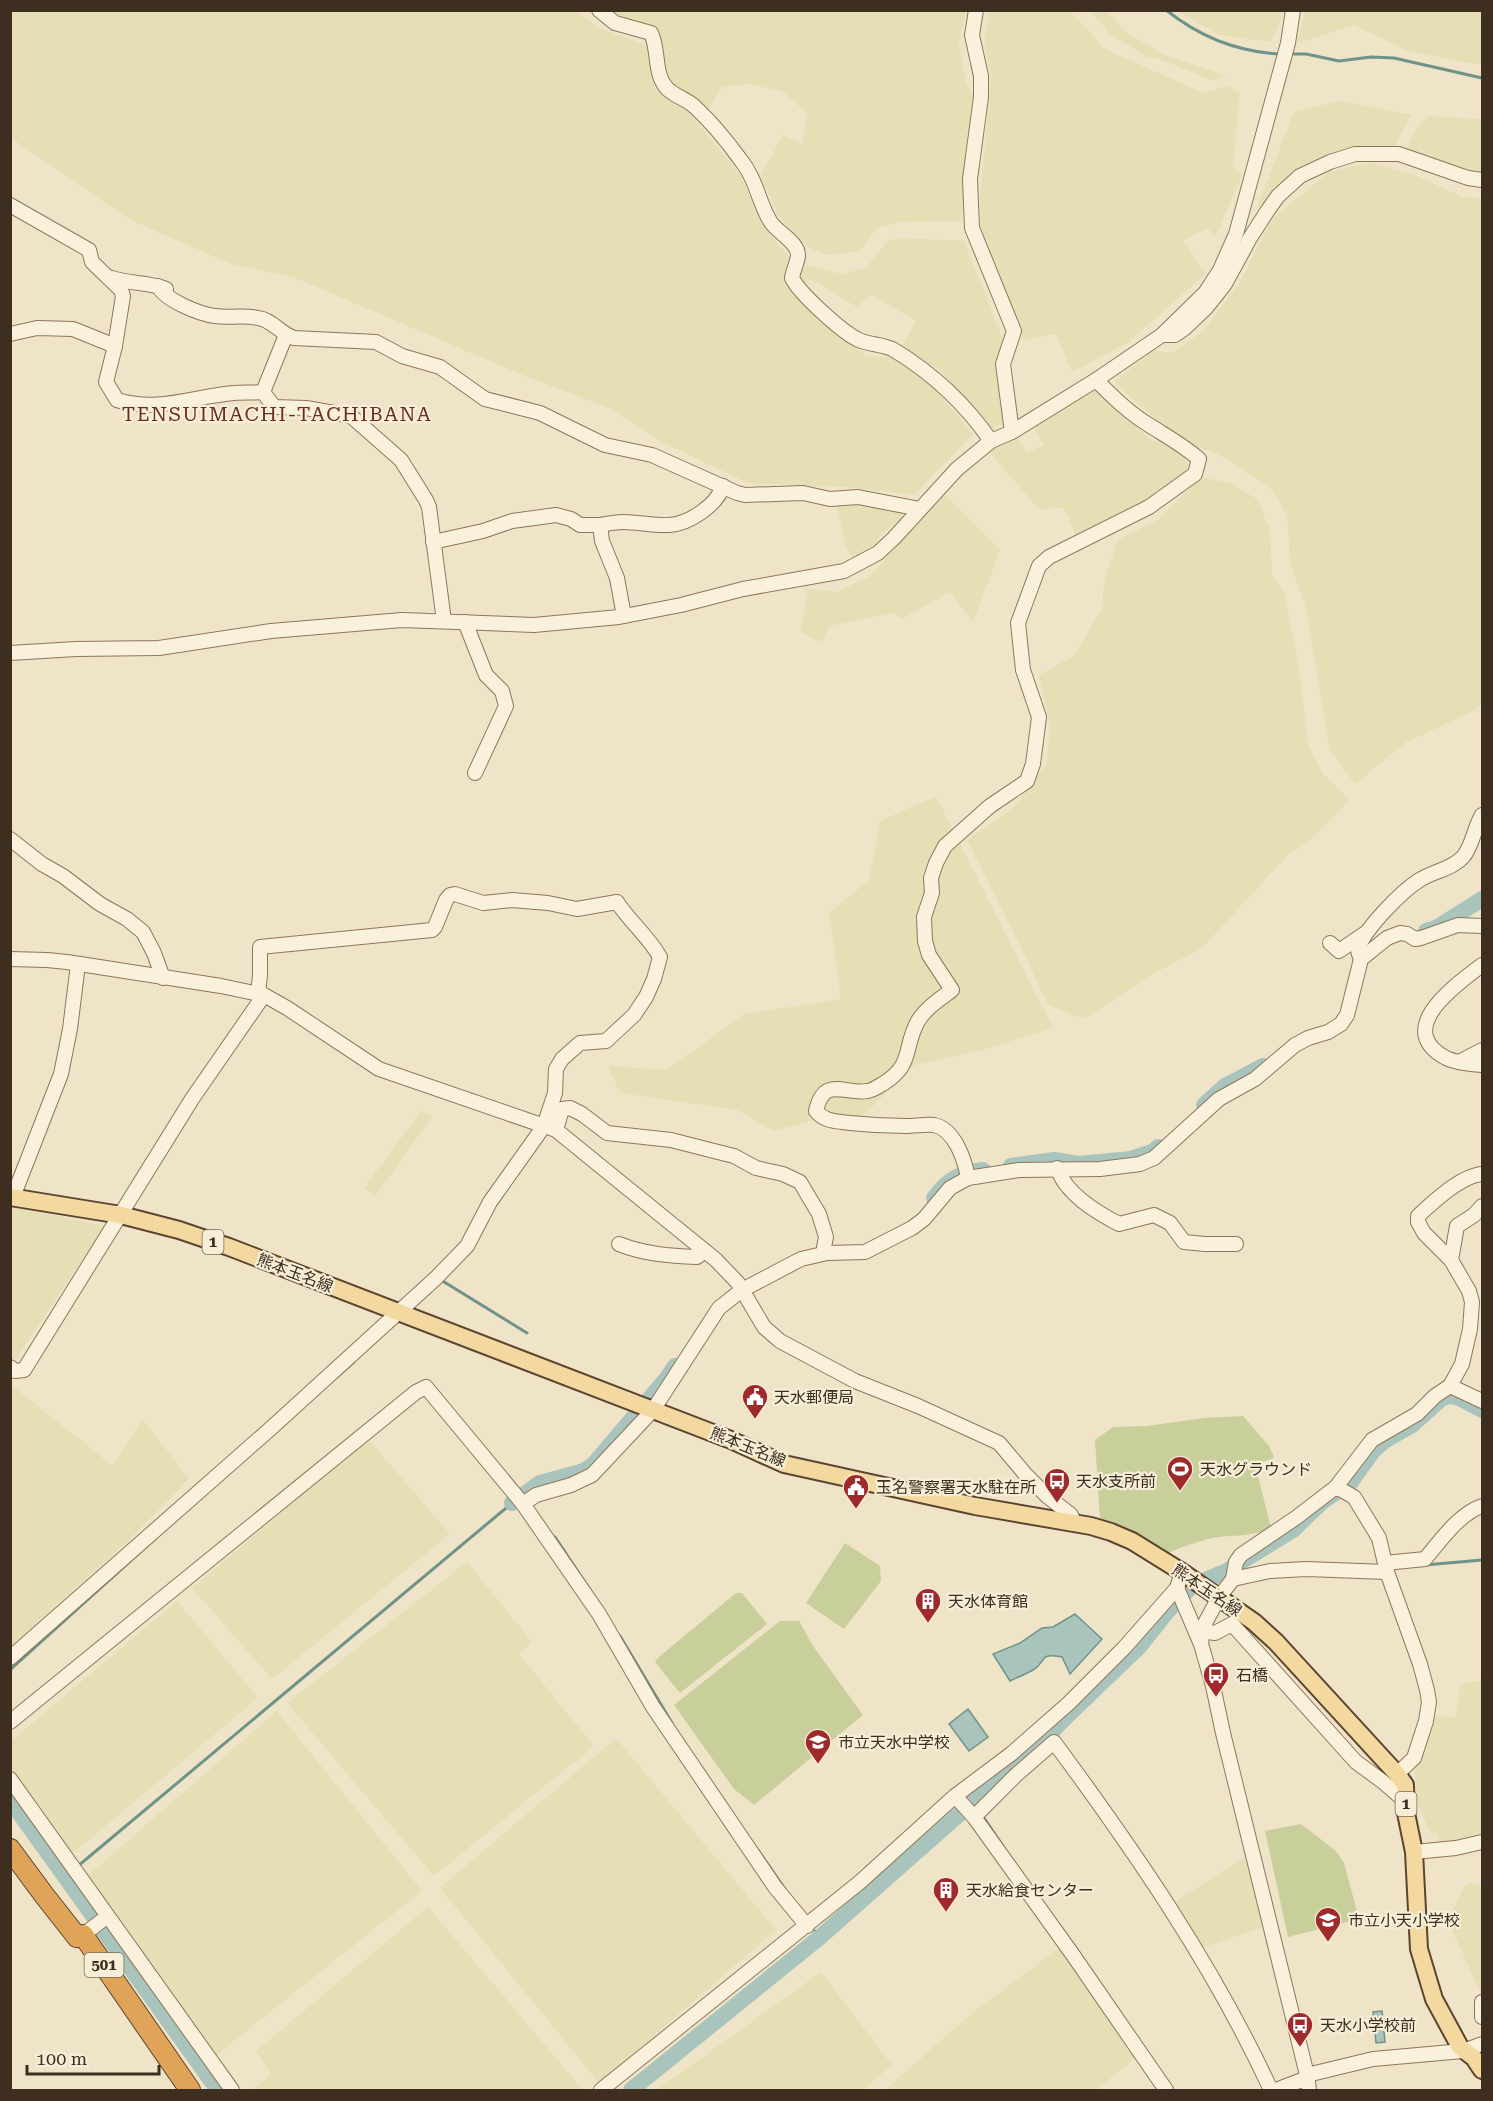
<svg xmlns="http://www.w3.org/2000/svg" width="1493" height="2101" font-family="'Roboto Serif','Noto Sans JP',serif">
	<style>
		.farmland { fill: #e6deb5 }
		.green { fill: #c9cf9b }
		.water { fill: #a9c4bc; stroke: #6f938a; stroke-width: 1.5 }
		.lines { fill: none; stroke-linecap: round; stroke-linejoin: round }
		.stream { stroke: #6f938a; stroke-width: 3 }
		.river { stroke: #a9c4bc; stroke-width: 16 }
		.minor-casing { stroke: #8d765c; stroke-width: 16 }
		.major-casing { stroke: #5b4430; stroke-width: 20 }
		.highway-casing { stroke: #5b4430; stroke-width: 22 }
		.minor { stroke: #faf1dc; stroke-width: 14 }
		.major { stroke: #f3d9a0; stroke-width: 16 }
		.highway { stroke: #e0a458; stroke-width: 20 }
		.labels { text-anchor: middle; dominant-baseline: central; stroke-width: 4.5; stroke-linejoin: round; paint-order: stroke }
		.shield { fill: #f7eed8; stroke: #756857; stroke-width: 1.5 }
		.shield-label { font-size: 15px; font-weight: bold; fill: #3d2e20 }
		.street-label { font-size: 16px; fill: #3d2e20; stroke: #f7eed8 }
		.poi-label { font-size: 16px; fill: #3d2e20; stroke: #f7eed8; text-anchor: start }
		.quarter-label { font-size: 20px; letter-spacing: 1.5px; fill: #6b2e1e; stroke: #f7eed8 }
	</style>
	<rect width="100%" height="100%" fill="#f0e4c8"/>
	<g class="farmland">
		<path d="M10,11H577L601,29L649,46L654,87L686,109L741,176L763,226L789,256L784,285L866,356L895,358L935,389L973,434L914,495L845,487L748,483L666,444L609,408L525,376L293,277L231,264L129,219L11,138Z"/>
		<path d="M613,11H966L959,44L966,83L974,96L961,221L901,222L877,228L860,251L828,255L807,247L778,216L761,175L783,135L802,144L807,113L782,91L749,84L722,87L708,110L696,98L674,84L667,71L658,30L620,16Z"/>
		<path d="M989,11H1070L1105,49L1204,93L1227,86L1240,93L1233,166L1242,175L1215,238L1208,228L1182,241L1206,273L1129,342L1072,372L1056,334L1024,340L981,233L980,198L991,77L984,41Z"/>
		<path d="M1091,11H1107L1126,32L1165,55L1227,76L1211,80L1156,58L1147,57L1110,34Z"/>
		<path d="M1177,11H1281V19L1271,42L1220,35Z"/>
		<path d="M1305,11H1482V64L1468,63L1408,51L1354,25L1297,43Z"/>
		<path d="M1340,101L1412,115L1394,146L1357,149L1312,161L1288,176L1256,210L1294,112Z"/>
		<path d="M1428,116L1482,119V174L1406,150L1415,131Z"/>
		<path d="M1369,163L1410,173L1463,197L1482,198V703L1475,710L1405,743L1355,784L1330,751L1305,604L1290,563L1287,515L1271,488L1220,455L1178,440L1114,382L1154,350L1172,353L1203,331L1240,282L1273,218L1329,172Z"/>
		<path d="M901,238L964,241L1004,343L1010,421L992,429L938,368L900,350L916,321L871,294L857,307L811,279L803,288L798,277L807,265L841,274L866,268L887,242Z"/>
		<path d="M1093,387L1152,441L1172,442L1189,466L1173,487L1077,538L1064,508L1039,509L989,452L1016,436L1027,453L1044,445L1032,426Z"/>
		<path d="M1201,477L1230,483L1257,499L1270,530L1272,575L1284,591L1299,667L1308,744L1323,774L1350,800L1318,833L1287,856L1202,948L1155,973L1084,1019L1048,1005L1024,953L967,840L1013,808L1047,763L1050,726L1039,675L1074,656L1102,609L1104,582L1118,540L1160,519Z"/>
		<path d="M942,493L1000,550L973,622L950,592L901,619L893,613L830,626L821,642L800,632L807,596L804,588L836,592L871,576Z"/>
		<path d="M859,504L901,509L904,517L882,533L875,545L853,558L846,547L836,505Z"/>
		<path d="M936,796L1053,1028L979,1051L914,1065L860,1119L810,1121L774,1131L737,1110L620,1093L608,1066L666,1070L745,1014L841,999L829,913L869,880L880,821Z"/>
		<path d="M422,1110L432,1117L375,1196L364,1188Z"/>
		<path d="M10,1206L105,1226L15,1360L10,1357Z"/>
		<path d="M11,1385L113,1466L143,1420L189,1479L130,1539L11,1646Z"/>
		<path d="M368,1439L450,1534L272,1679L192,1588Z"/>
		<path d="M467,1562L532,1642L519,1654L594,1746L434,1876L287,1703Z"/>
		<path d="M177,1601L258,1698L73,1853L11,1772V1741Z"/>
		<path d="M1482,1671V1836L1441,1845L1437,1835L1430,1832L1418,1803L1414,1769L1436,1715L1455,1718L1461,1683L1480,1681Z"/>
		<path d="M277,1711L422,1891L214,2057L85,1878Z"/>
		<path d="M616,1738L776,1930L599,2083L440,1888Z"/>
		<path d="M1249,1855L1265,1926L1203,1948L1174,1902Z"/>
		<path d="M1470,1883L1482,1886V1996L1448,1921L1465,1885Z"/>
		<path d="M428,1907L583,2090H252L271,2074L256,2051Z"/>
		<path d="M1062,1946L1137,2057L1096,2090H885L972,2013Z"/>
		<path d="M821,1972L892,2065L862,2090H657Z"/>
	</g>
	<g class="green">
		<path d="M1243,1416L1269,1446L1274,1457L1272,1459L1255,1464L1271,1528C1254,1536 1238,1535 1219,1537C1200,1540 1182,1547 1164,1555L1100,1520L1095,1440L1113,1427L1147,1426L1204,1418Z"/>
		<path d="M845,1543L880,1566L881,1581L844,1629L806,1603Z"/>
		<path d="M736,1593H742L767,1624L680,1693L655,1662L659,1657Z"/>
		<path d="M780,1621H799L813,1646L863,1715L754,1805L734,1789L674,1705Z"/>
		<path d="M1301,1824L1336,1851L1344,1863L1359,1919L1288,1937L1265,1831Z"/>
	</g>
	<g class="water">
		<path d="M1075,1614L1102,1639L1070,1674L1062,1657C1038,1652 1047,1662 1033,1670C1026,1674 1018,1677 1010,1681L993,1654L1020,1643L1042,1628L1053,1627Z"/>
		<path d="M968,1709L988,1737L969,1751L949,1724Z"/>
		<path d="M1382,2011L1385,2042L1376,2043L1373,2012Z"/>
	</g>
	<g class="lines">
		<g class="stream">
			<path d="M1166,10C1200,37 1237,52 1280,54"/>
			<path d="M1290,54H1306L1339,61L1371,57L1394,58L1482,78"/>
			<path d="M440,1282L441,1280L527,1333"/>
			<path d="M337,1377L354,1362"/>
			<path d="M555,1537L600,1605"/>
			<path d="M1425,1565L1482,1560"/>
			<path d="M620,1636L672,1723"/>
			<path d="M10,1670L157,1537"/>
			<path d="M973,1803L978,1809"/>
			<path d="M982,1815L1003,1846"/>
			<path d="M758,1850L785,1889"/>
			<path d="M78,1866L512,1503"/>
			<path d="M815,1931L819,1938"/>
		</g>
		<g class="river">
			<path d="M1426,931L1436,928L1482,899"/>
			<path d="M1204,1105L1225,1086L1263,1066"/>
			<path d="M1011,1166L1054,1160L1079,1164L1131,1159L1154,1151L1158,1147"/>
			<path d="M934,1198C948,1179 960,1173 983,1170"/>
			<path d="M512,1503L540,1483L584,1471L593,1465L667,1378L675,1366"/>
			<path d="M10,1800L218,2090"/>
			<path d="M631,2090L819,1938L981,1795L1014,1771L1064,1719L1139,1647L1167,1612L1193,1585L1225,1572L1293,1530L1322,1502L1350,1483L1373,1451L1384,1441L1412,1425L1441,1399L1450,1396L1459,1398L1482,1410"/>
		</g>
		<g class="minor-casing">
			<g id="minor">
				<path d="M599,10L615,23L651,33C659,50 654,71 665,86C672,96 686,98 695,107C711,122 727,141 740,159C757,180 758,201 770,221C776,232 799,242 798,256C797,263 793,271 792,278C799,293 843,333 859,340C870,345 883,344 894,350C932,373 966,405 991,441"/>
				<path d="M976,10L972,35L981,76V97L970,179L972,228L1014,331L1003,364L1012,432"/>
				<path d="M10,205L89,250L92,262L121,290L123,296L115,346L106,382L117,400C158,413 194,396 234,393C244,392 253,393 263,392"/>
				<path d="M112,278C130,284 148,282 166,289"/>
				<path d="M158,286C165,300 199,314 215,316C229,318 244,315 258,318C271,319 281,334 294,338L376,342L402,356L440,367L485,399L540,413L605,445L652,455L737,493L745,495L803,493L830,499L858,497L920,509"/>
				<path d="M10,334L37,328L73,329L115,346"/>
				<path d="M1162,335H1175L1185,328L1206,308L1225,284L1250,238L1268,210L1278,196L1300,176L1330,162L1355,154H1399L1468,178L1482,180"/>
				<path d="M263,392L274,407L306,408L351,416L401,460L426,500L429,507L444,621"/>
				<path d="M263,392L286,335"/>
				<path d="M600,525C607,524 615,522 623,522C638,522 654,526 669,525C689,524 717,505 723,486"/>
				<path d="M433,542L483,531L512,521L556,515L571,519L580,525H600L602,541L617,578L624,616"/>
				<path d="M465,622L486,675L502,691L506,706L475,773"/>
				<path d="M10,653L76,649L159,648L271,631L402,620L534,625L619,617L681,605L743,589L844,571L878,553L894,538L957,469L991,441L1012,432L1096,380L1162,335L1205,293L1220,270L1236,234L1288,43L1293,10"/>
				<path d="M10,839L42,864L63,876L100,904L127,919L143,932L154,953L163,978"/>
				<path d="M1330,943L1339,951L1364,934"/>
				<path d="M10,959L47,960L67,962L221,986L264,995L287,1008L379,1069L556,1130L716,1260L738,1283L764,1327L780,1341L855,1381L918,1406L999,1443L1026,1475L1047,1496L1071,1515L1075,1524"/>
				<path d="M1361,959L1387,938L1400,933L1407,934L1415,939L1421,938L1458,925L1482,926"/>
				<path d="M1482,965C1457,984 1392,1029 1446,1058C1456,1063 1471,1064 1482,1065"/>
				<path d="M1459,1062L1482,1050"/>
				<path d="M556,1130L562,1109L570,1108L582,1114L607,1133L671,1140L714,1151L734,1156L756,1168L783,1174L800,1182L819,1214L826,1237L824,1247L827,1253"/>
				<path d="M1057,1168C1066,1194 1096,1212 1119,1224L1154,1215L1170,1223L1184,1242L1205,1244H1236"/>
				<path d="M968,1178C965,1161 955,1129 934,1125C926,1124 915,1126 906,1126C887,1126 869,1125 850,1123C836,1121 825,1122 816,1111C824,1075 845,1095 867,1091C872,1091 879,1086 884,1083C914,1064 903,1048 918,1021C926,1008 940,999 952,990L929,955L925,941L924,917L932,893L931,878L936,863L945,846L990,806L1027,781L1033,764L1039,717L1023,670L1018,623L1039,566L1049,557L1149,507L1195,474L1199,459C1183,445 1166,436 1149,425C1129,413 1112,396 1096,380"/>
				<path d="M13,1197L61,1074L70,1029L78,964"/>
				<path d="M619,1244C644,1254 670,1256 697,1257L705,1251"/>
				<path d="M1451,1260L1457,1226L1474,1215L1482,1206"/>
				<path d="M10,1367L15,1371L24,1370L192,1099L264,995"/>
				<path d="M1450,1386L1482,1401"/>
				<path d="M1336,1487L1372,1440L1417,1414L1435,1396L1450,1386L1462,1364L1470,1329L1472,1302L1469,1291L1451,1260L1424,1233L1418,1222V1216C1434,1201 1461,1176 1482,1174"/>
				<path d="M523,1504L536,1495L571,1485L592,1475L653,1410L719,1308L742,1290L801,1259L827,1253L865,1252L912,1228L924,1219L950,1188L968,1178L1019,1170L1100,1169L1140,1164L1154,1158L1219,1099L1255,1079L1295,1045L1308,1038L1328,1032L1341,1024L1347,1015L1361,959C1359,954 1357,951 1359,946C1367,927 1401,892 1418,881C1432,871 1451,870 1463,857C1473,845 1474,828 1482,815"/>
				<path d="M1385,1563L1425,1559C1441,1540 1459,1514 1482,1506"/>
				<path d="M1233,1579L1270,1571L1306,1569L1387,1572"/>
				<path d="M1177,1588L1200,1642"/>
				<path d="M1202,1631L1215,1633L1232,1624L1356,1762L1382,1781L1405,1801"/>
				<path d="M10,1658L269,1430L436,1278L467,1246L490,1202L544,1126L555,1093L556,1069L562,1059L580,1043L606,1041L634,1015L646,997L654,979L660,957C649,937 630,922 617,902L577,909L548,903L512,900L483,903L455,894L450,895L446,900L435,927L432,930L260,947V975L258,994"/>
				<path d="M10,1722L416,1392L426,1387L523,1504L599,1614L653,1707L775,1887L807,1926"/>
				<path d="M10,1779L232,2090"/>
				<path d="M955,1796L974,1817L1073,1955L1166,2090"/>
				<path d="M974,1817L1016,1775L1054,1742C1136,1853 1213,1965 1271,2090"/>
				<path d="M1414,1852L1456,1848L1482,1842"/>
				<path d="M83,1935L100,1922"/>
				<path d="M1482,2002V2017"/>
				<path d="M1307,2075L1373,2059L1463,2051L1482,2044"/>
				<path d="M601,2090L860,1882L955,1796L1011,1754L1069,1703L1124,1648L1177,1588L1182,1572"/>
				<path d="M1276,2090L1307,2078"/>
				<path d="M1309,2090L1307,2075L1223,1733L1213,1686L1201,1644L1203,1627L1219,1597L1233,1579L1236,1562L1241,1555L1297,1517L1336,1487L1354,1497L1379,1538L1387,1572L1420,1664L1427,1690L1429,1702L1426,1721L1414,1758L1397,1774"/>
			</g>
		</g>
		<g class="major-casing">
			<path id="major" d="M10,1197L121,1215L179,1230L229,1247L731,1440L784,1464L975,1506L1091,1526L1111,1532L1132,1541L1182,1572L1254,1622L1276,1642L1397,1774L1405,1785L1406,1813L1414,1852L1419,1949L1434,1999L1460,2047L1474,2058L1482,2070"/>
		</g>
		<g class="highway-casing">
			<path id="highway" d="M10,1849L44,1895L77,1937L83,1935L190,2090"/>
		</g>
		<use href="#minor" class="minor"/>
		<use href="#major" class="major"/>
		<use href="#highway" class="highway"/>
	</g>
	<defs>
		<g id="civic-pin" transform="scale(1.35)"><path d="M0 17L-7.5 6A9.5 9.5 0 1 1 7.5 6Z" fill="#9e2a2b" stroke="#f7eed8"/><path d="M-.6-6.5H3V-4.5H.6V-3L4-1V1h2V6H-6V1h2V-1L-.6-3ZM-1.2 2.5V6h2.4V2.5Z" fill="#fff"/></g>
		<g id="stadium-pin" transform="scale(1.35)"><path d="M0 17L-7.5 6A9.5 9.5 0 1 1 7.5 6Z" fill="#9e2a2b" stroke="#f7eed8"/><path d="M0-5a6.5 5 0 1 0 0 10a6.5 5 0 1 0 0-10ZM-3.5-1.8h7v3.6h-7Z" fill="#fff"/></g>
		<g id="bus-pin" transform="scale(1.35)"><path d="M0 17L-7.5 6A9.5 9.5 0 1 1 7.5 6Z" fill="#9e2a2b" stroke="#f7eed8"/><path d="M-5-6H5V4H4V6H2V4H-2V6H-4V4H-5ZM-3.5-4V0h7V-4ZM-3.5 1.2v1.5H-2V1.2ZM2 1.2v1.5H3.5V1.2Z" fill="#fff"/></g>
		<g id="building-pin" transform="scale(1.35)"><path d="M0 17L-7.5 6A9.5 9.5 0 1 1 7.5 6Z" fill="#9e2a2b" stroke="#f7eed8"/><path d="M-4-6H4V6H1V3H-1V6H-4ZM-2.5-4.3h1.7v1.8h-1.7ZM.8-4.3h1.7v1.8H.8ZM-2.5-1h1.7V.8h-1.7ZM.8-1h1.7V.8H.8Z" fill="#fff"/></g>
		<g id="school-pin" transform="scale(1.35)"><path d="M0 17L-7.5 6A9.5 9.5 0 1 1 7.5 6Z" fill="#9e2a2b" stroke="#f7eed8"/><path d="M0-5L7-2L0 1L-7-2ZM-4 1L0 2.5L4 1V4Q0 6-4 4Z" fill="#fff"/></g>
	</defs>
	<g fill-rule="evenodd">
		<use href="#civic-pin" x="755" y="1397"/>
		<use href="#stadium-pin" x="1180" y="1469"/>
		<use href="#bus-pin" x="1057" y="1481"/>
		<use href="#civic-pin" x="856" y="1487"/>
		<use href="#building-pin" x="928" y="1601"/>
		<use href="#bus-pin" x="1216" y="1675"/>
		<use href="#school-pin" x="818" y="1742"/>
		<use href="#building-pin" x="946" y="1890"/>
		<use href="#school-pin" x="1328" y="1920"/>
		<use href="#bus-pin" x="1300" y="2025"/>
	</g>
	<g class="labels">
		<g class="shield">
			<rect x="202.5" y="1230" width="21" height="24" rx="4.5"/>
			<rect x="1395.5" y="1792" width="21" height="24" rx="4.5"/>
			<rect x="84.5" y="1953" width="39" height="24" rx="4.5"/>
		</g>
		<g class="shield-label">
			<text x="213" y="1242">1</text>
			<text x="1406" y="1804">1</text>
			<text x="104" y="1965">501</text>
		</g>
		<g class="street-label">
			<text transform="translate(295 1273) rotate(21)">熊本玉名線</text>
			<text transform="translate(748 1447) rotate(22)">熊本玉名線</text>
			<text transform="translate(1207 1590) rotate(34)">熊本玉名線</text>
		</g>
		<g class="poi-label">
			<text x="774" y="1397">天水郵便局</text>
			<text x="1200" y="1469">天水グラウンド</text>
			<text x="1076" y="1481">天水支所前</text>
			<text x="876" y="1487">玉名警察署天水駐在所</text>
			<text x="948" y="1601">天水体育館</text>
			<text x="1236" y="1675">石橋</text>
			<text x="838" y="1742">市立天水中学校</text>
			<text x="966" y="1890">天水給食センター</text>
			<text x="1348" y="1920">市立小天小学校</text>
			<text x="1320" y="2025">天水小学校前</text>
		</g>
		<g class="quarter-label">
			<text x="277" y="414">TENSUIMACHI-TACHIBANA</text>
		</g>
	</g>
	<rect width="1493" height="2101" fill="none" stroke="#3d2e20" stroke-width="24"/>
	<path d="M27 2065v9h132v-9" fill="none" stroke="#3d2e20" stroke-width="3"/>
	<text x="36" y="2065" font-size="18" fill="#3d2e20" stroke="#f7eed8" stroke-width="4.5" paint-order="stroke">100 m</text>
</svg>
